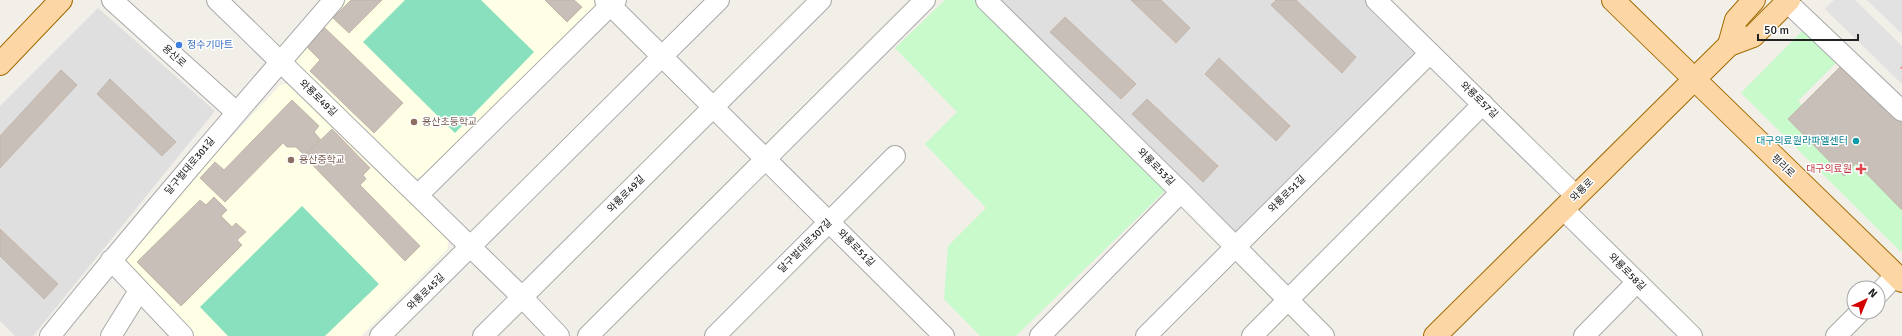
<svg xmlns="http://www.w3.org/2000/svg" width="1902" height="336" font-family="Signika,'Noto Sans KR',sans-serif">
	<style>
		.residential { fill: #e0dfdf }
		.education { fill: #ffffe5 }
		.park { fill: #c8facc }
		.pitch { fill: #88e0be }
		.parking { fill: #e2e2e2 }
		.building { fill: #c7bfb8; stroke: #c4b6ab }
		.lines { fill: none; stroke-linecap: round; stroke-linejoin: round }
		.minor-casing { stroke: #a9a9a9; stroke-width: 22 }
		.major-casing { stroke: #a06b00; stroke-width: 24 }
		.path { stroke: #fa8072; stroke-width: 2.5; stroke-dasharray: 2 2; stroke-linecap: butt }
		.minor { stroke: #fff; stroke-width: 20 }
		.major { stroke: #fcd6a4; stroke-width: 22 }
		.shop-dot { fill: #3f7fe0; stroke: #fff; stroke-width: 1.5 }
		.education-dot { fill: #8d6e63; stroke: #fff; stroke-width: 1.5 }
		.culture-dot { fill: #0f9aa8; stroke: #fff; stroke-width: 1.5 }
		.health-dot { fill: #e0444e; stroke: #fff; stroke-width: 1.5 }
		.labels { text-anchor: middle; dominant-baseline: central; stroke-width: 3; stroke-linejoin: round; paint-order: stroke }
		.shop-label { font-size: 10px; fill: #366cbe; stroke: #fff; text-anchor: start }
		.street-label { font-size: 10px; fill: #222; stroke: #fff }
		.education-label { font-size: 10px; fill: #785e54; stroke: #fff; text-anchor: start }
		.culture-label { font-size: 10px; fill: #0d838f; stroke: #fff; text-anchor: end }
		.health-label { font-size: 10px; fill: #be3a42; stroke: #fff; text-anchor: end }
	</style>
	<rect width="100%" height="100%" fill="#f2efe9"/>
	<g class="residential">
		<path d="M1001,0H1376L1430,53L1242,239Z"/>
		<path d="M98,8L215,111L33,336H15L0,321V106Z"/>
	</g>
	<g class="education">
		<path d="M340,0H594L595,7L421,177L408,178L295,67V51Z"/>
		<path d="M292,83L449,236L447,250L361,336H195L124,264L126,251L280,85Z"/>
	</g>
	<g class="park">
		<path d="M945,0H983L1167,189L1016,336H980L944,299L948,246L986,208L925,144L957,112L895,48Z"/>
		<path d="M1807,26L1840,59L1798,101L1902,210V253L1741,93Z"/>
	</g>
	<g class="pitch">
		<path d="M405,0H481L534,52L455,133L363,42Z"/>
		<path d="M302,206L379,284L325,336H228L200,307Z"/>
	</g>
	<g class="parking">
		<path d="M1834,0H1855L1902,46V84L1825,9Z"/>
		<path d="M1867,0H1902V34Z"/>
	</g>
	<g class="building">
		<path d="M351,0H382L349,33L333,18Z"/>
		<path d="M545,0H574L582,7L567,22Z"/>
		<path d="M1131,0H1161L1190,28L1176,43Z"/>
		<path d="M1276,0H1296L1356,57L1342,73L1271,5Z"/>
		<path d="M1065,17L1136,84L1121,99L1050,32Z"/>
		<path d="M325,28L403,103L374,133L310,71L320,60L307,47Z"/>
		<path d="M1219,58L1290,126L1276,141L1205,74Z"/>
		<path d="M1845,62L1902,119V210L1856,163L1844,176L1788,119Z"/>
		<path d="M61,70L77,85L0,168V136Z"/>
		<path d="M110,79L176,142L162,156L97,94Z"/>
		<path d="M1147,99L1218,166L1203,182L1132,114Z"/>
		<path d="M292,100L319,126L314,132L321,140L304,155L296,147H287L283,143L225,202L200,178L215,162L224,170Z"/>
		<path d="M332,129L370,168L363,175L366,179L360,185L420,246L405,261L304,156Z"/>
		<path d="M214,197L227,210L221,216L232,227L236,223L246,232L237,240L242,245L181,306L137,262L200,200L206,205Z"/>
		<path d="M0,229L58,284L44,299L0,256Z"/>
	</g>
	<g class="lines">
		<g class="minor-casing">
			<g id="minor">
				<path d="M112,0L236,112"/>
				<path d="M217,0L522,297L559,336"/>
				<path d="M605,0L944,336"/>
				<path d="M986,0L1181,192L1324,336"/>
				<path d="M1376,0L1576,196"/>
				<path d="M1785,0L1902,111"/>
				<path d="M418,195L616,0"/>
				<path d="M1563,209L1692,336"/>
				<path d="M111,260L183,336"/>
				<path d="M1878,294L1896,275"/>
				<path d="M50,336C142,222 238,111 334,0"/>
				<path d="M111,336L139,291"/>
				<path d="M380,336L719,0"/>
				<path d="M483,336L821,0"/>
				<path d="M588,336L925,0"/>
				<path d="M715,336L895,156"/>
				<path d="M1040,336L1181,192"/>
				<path d="M1146,336L1430,53"/>
				<path d="M1252,336L1483,104"/>
				<path d="M1584,336L1637,282"/>
				<path d="M1836,336L1860,312"/>
			</g>
		</g>
		<g class="major-casing">
			<g id="major">
				<path d="M1613,0L1902,281"/>
				<path d="M1729,45L1736,20L1754,0"/>
				<path d="M0,64L61,0"/>
				<path d="M1435,336L1729,45L1753,36L1789,0"/>
			</g>
		</g>
		<path class="path" d="M1901,67L1902,68"/>
		<use href="#minor" class="minor"/>
		<use href="#major" class="major"/>
	</g>
	<circle class="shop-dot" cx="179" cy="45" r="4"/>
	<g class="education-dot">
		<circle cx="414" cy="122" r="4"/>
		<circle cx="291" cy="160" r="4"/>
	</g>
	<circle class="culture-dot" cx="1856" cy="141" r="4"/>
	<path class="health-dot" d="M1859 163h4v4h4v4h-4v4h-4v-4h-4v-4h4z"/>
	<g class="labels">
		<g class="shop-label">
			<text x="187" y="45">정수기마트</text>
		</g>
		<g class="street-label">
			<text transform="translate(174 56) rotate(42)">용산로</text>
			<text transform="translate(318 98) rotate(44)">와룡로49길</text>
			<text transform="translate(1479 100) rotate(44)">와룡로57길</text>
			<text transform="translate(190 166) rotate(-50)">달구벌대로301길</text>
			<text transform="translate(1783 166) rotate(44)">평리로</text>
			<text transform="translate(1156 167) rotate(45)">와룡로53길</text>
			<text transform="translate(1582 190) rotate(-45)">와룡로</text>
			<text transform="translate(626 194) rotate(-45)">와룡로49길</text>
			<text transform="translate(1287 194) rotate(-45)">와룡로51길</text>
			<text transform="translate(805 246) rotate(-45)">달구벌대로307길</text>
			<text transform="translate(856 248) rotate(45)">와룡로51길</text>
			<text transform="translate(1627 272) rotate(45)">와룡로58길</text>
			<text transform="translate(426 292) rotate(-44)">와룡로45길</text>
		</g>
		<g class="education-label">
			<text x="422" y="122">용산초등학교</text>
			<text x="299" y="160">용산중학교</text>
		</g>
		<g class="culture-label">
			<text x="1848" y="141">대구의료원라파엘센터</text>
		</g>
		<g class="health-label">
			<text x="1852" y="169">대구의료원</text>
		</g>
	</g>
	<g transform="translate(1866 300) rotate(44)"><circle r="19" fill="#ffffff" stroke="#a7a7a7"/>
	<path d="M0-3L7 15L0 10L-7 15Z" fill="#d40000"/>
	<text y="-6" font-size="11" font-weight="bold" text-anchor="middle" fill="#222222">N</text>
	</g>
	<path d="M1758 34v6h100v-6" fill="none" stroke="#222222" stroke-width="2"/>
	<text x="1764" y="34" font-size="12" fill="#222222" stroke="#ffffff" stroke-width="3" paint-order="stroke">50 m</text>
</svg>
